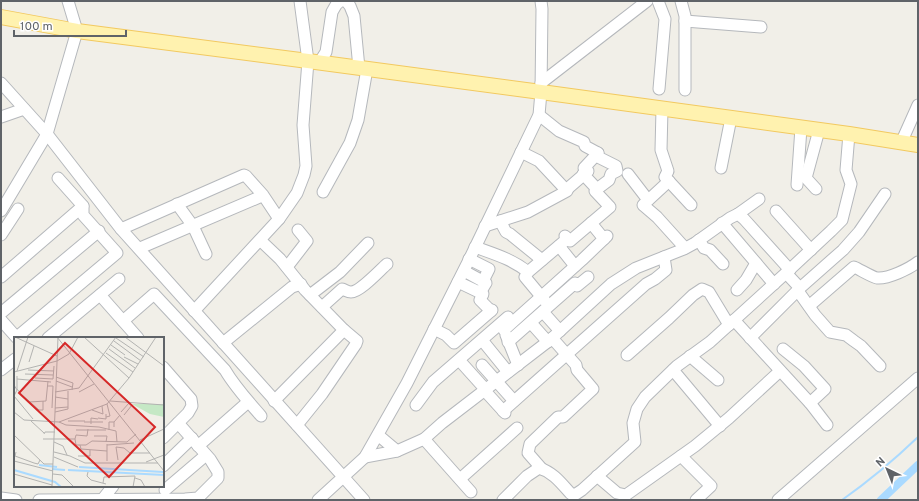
<svg xmlns="http://www.w3.org/2000/svg" width="919" height="501" font-family="Overpass,sans-serif">
	<style>
		.lines { fill: none; stroke-linecap: round; stroke-linejoin: round }
		.stream { stroke: #aadaff; stroke-width: 2 }
		.canal { stroke: #aadaff; stroke-width: 8 }
		.minor-casing { stroke: #b5b8bc; stroke-width: 13 }
		.major-casing { stroke: #f2c960; stroke-width: 16 }
		.minor { stroke: #fff; stroke-width: 11 }
		.major { stroke: #fff2af; stroke-width: 14 }
		.inset-river { fill: none; stroke: #aadaff; stroke-width: 2 }
		.inset-road { fill: none; stroke: #b3b3b1; stroke-width: 1 }
		.view { fill: #d62828; fill-opacity: 0.15; stroke: #d62828; stroke-width: 2 }
		.inset-edge { fill: none; stroke: #5f6368; stroke-width: 2 }
	</style>
	<rect width="100%" height="100%" fill="#f1efe8"/>
	<g class="lines">
		<path class="stream" d="M842,500C869,481 894,460 918,437"/>
		<path class="canal" d="M881,500L918,465"/>
		<g class="minor-casing">
			<g id="minor">
				<path d="M658,1L665,19L659,89"/>
				<path d="M681,1L685,16V90"/>
				<path d="M685,21L761,27"/>
				<path d="M319,63L326,52L332,12L336,5L340,1H346L350,6L354,16L359,68"/>
				<path d="M1,83L47,134L121,229L364,500"/>
				<path d="M541,83L647,1"/>
				<path d="M662,109L661,150L668,171L665,177L691,205"/>
				<path d="M539,115L559,131L584,142L585,146L598,153V157L616,166L617,171L611,174L609,180L597,189"/>
				<path d="M1,117L24,109"/>
				<path d="M901,143L918,105"/>
				<path d="M721,168L731,118"/>
				<path d="M628,174L648,200"/>
				<path d="M669,181L643,205L657,217L685,248"/>
				<path d="M797,185L801,128"/>
				<path d="M816,189L806,178L819,130"/>
				<path d="M566,190L588,171L584,168L598,153"/>
				<path d="M323,192L350,143L358,120L367,69"/>
				<path d="M177,204L193,226L206,254"/>
				<path d="M1,211L47,134L77,31L68,1"/>
				<path d="M776,211L811,250"/>
				<path d="M738,214L759,199"/>
				<path d="M500,221L506,232L510,234L542,260"/>
				<path d="M591,223L604,239"/>
				<path d="M722,223L774,284"/>
				<path d="M485,226L528,212L567,191L539,161L521,152"/>
				<path d="M121,229L244,175L246,176L263,195L279,219"/>
				<path d="M1,235L18,209"/>
				<path d="M565,236L570,241L610,207L595,191L597,189L583,174"/>
				<path d="M260,240L280,259L305,290L344,330L357,341L356,344L322,394L297,425"/>
				<path d="M699,240L704,248L710,250L723,264"/>
				<path d="M559,246L575,266"/>
				<path d="M475,247C494,254 512,259 528,272"/>
				<path d="M140,248L262,196"/>
				<path d="M469,259L489,269L483,281"/>
				<path d="M287,267L307,241L298,230"/>
				<path d="M464,271L486,283L480,293"/>
				<path d="M786,273L800,288"/>
				<path d="M1,277L83,206"/>
				<path d="M458,282L483,294L480,300L491,311"/>
				<path d="M737,290L746,280L756,263"/>
				<path d="M798,291L815,315L830,332L846,335L854,341L861,346L880,366"/>
				<path d="M100,295L138,338"/>
				<path d="M310,295L340,272L368,243"/>
				<path d="M545,301L525,277L528,272L567,239"/>
				<path d="M809,306L854,267C859,269 872,277 877,278C888,279 909,269 918,262"/>
				<path d="M322,307L342,289C345,290 348,292 351,292C360,292 380,270 387,264"/>
				<path d="M194,311L279,219L297,193L304,175L306,166L303,125L308,61L300,1"/>
				<path d="M543,312L560,331"/>
				<path d="M1,313L99,231"/>
				<path d="M1,320L17,338"/>
				<path d="M734,320L810,403L827,425"/>
				<path d="M123,321L154,294L225,370C235,387 248,401 261,416"/>
				<path d="M531,323L548,342"/>
				<path d="M434,329L446,335L454,343L492,310"/>
				<path d="M504,330L582,260L607,236"/>
				<path d="M506,335L518,365"/>
				<path d="M17,337L117,253L83,215V206L58,178"/>
				<path d="M48,338L119,279"/>
				<path d="M750,338L800,288L843,250L859,232L885,194"/>
				<path d="M482,340L508,372"/>
				<path d="M508,342L575,283L577,286L588,277"/>
				<path d="M223,343L292,287L301,284"/>
				<path d="M783,349L804,366L825,389L810,403"/>
				<path d="M627,355L669,318L693,295L702,289L709,292L729,325"/>
				<path d="M690,356L718,380"/>
				<path d="M459,360L486,390"/>
				<path d="M482,365L514,401"/>
				<path d="M163,367L191,399L192,406L188,413L163,438"/>
				<path d="M1,370L15,359"/>
				<path d="M673,370L720,426"/>
				<path d="M485,391L505,413"/>
				<path d="M274,401L344,330"/>
				<path d="M416,405L433,382L508,317"/>
				<path d="M503,411L646,284L655,279L666,270L664,257"/>
				<path d="M378,435L397,451"/>
				<path d="M424,439L471,492"/>
				<path d="M198,446L248,402"/>
				<path d="M681,456L711,486L696,500"/>
				<path d="M365,457L397,451L424,439L442,423L550,340L611,284L636,268L684,249L695,243L730,218L738,214L744,219L790,270"/>
				<path d="M163,466L192,438"/>
				<path d="M542,469L528,453L530,444L558,417H563L593,389L577,370L576,365L552,338"/>
				<path d="M597,476L617,493L626,495L695,446L729,418L780,371"/>
				<path d="M460,479L517,428"/>
				<path d="M165,490L206,455"/>
				<path d="M1,498L16,500"/>
				<path d="M39,500L185,499L198,498L218,478V472L210,459L178,423"/>
				<path d="M102,500L113,486"/>
				<path d="M318,500L365,457L407,383L471,256L539,115L541,92L542,9L541,1"/>
				<path d="M503,500L527,476L539,468C553,472 561,483 571,494H576L582,490L635,442L633,423L637,409L645,397L677,366L710,342L786,273L831,231L842,220L851,184L846,170L849,134"/>
				<path d="M778,500L918,378"/>
			</g>
		</g>
		<g class="major-casing">
			<path id="major" d="M1,17L77,31L308,61L541,92L849,134L918,145"/>
		</g>
		<use href="#minor" class="minor"/>
		<use href="#major" class="major"/>
	</g>
	<g transform="translate(14 337)">
		<rect width="150" height="150" fill="#f1efe8"/>
		<path d="M118,67H150V80L136,77Z" fill="#c5e8c5"/>
		<path class="inset-river" d="M25,128L43,130M65,130L149,135M38,132L51,133M0,133L41,145L47,150M54,133L150,138"/>
		<path class="inset-road" d="M1,0L43,19M43,0L150,134M70,0L115,41M111,0L150,29M102,1L130,20M100,4L127,24M97,8L111,18M95,12L121,31M92,16L119,35M110,20L124,27M15,25L20,9M14,33L40,34M3,34L14,0M0,35L43,24L55,17L64,0M11,37L39,38M3,39V52L7,57L25,73H29V64M42,40L59,46L58,53M21,41L39,42L40,29M3,42L37,45M42,44L58,50M0,48L3,53L0,59L19,82M33,49H39L38,71M41,55L65,51L102,0M65,55L80,47M41,60L54,62M96,64L150,68M15,65L32,64L34,44M41,71L54,70M78,73L89,77L88,69M0,75L10,83L45,85L93,67L115,41L142,0M41,75L54,72V54M107,75L115,66M110,78L118,68M92,80L96,79L93,67M84,81L92,82V77M17,84L30,96M54,84H71M45,85L52,88L85,90L102,94L103,105M70,85H89M77,87V81L84,82M100,90V85L106,78M62,93H92M95,93V85H100M30,97L31,95H41M0,98L30,127H39M80,99H93L92,105M29,102H61L62,108H72L78,104L113,105L122,97M61,102L62,98L73,99L74,92M126,103L150,92M40,105L49,109L53,118M66,108L67,112L93,114M93,108L120,106M102,110L110,111L116,116H136M102,110L104,123M2,115L1,119L20,126L24,127L26,123M40,115L56,119L71,126H144M64,119H76V113M40,120L64,130M0,124L39,134M93,124V107M132,125L150,118M74,135L73,139L77,143L92,147M0,137L38,148M39,137L48,138L60,150M121,141L127,143L131,150M89,146L90,140L121,139L119,150M38,150L44,0"/>
		<path class="view" d="M51,6L141,90L95,140L5,56Z"/>
		<rect width="150" height="150" class="inset-edge"/>
	</g>
	<rect width="919" height="501" fill="none" stroke="#5f6368" stroke-width="4"/>
	<g transform="translate(887 469) rotate(317)" stroke="#ffffff" stroke-width="3" paint-order="stroke">
	<path d="M0-3L7 15L0 10L-7 15Z" fill="#5f6368"/>
	<text y="-6" font-size="11" font-weight="bold" text-anchor="middle" fill="#5f6368">N</text>
	</g>
	<path d="M14 30v6h112v-6" fill="none" stroke="#5f6368" stroke-width="2"/>
	<text x="20" y="30" font-size="12" fill="#5f6368" stroke="#ffffff" stroke-width="3" paint-order="stroke">100 m</text>
</svg>
